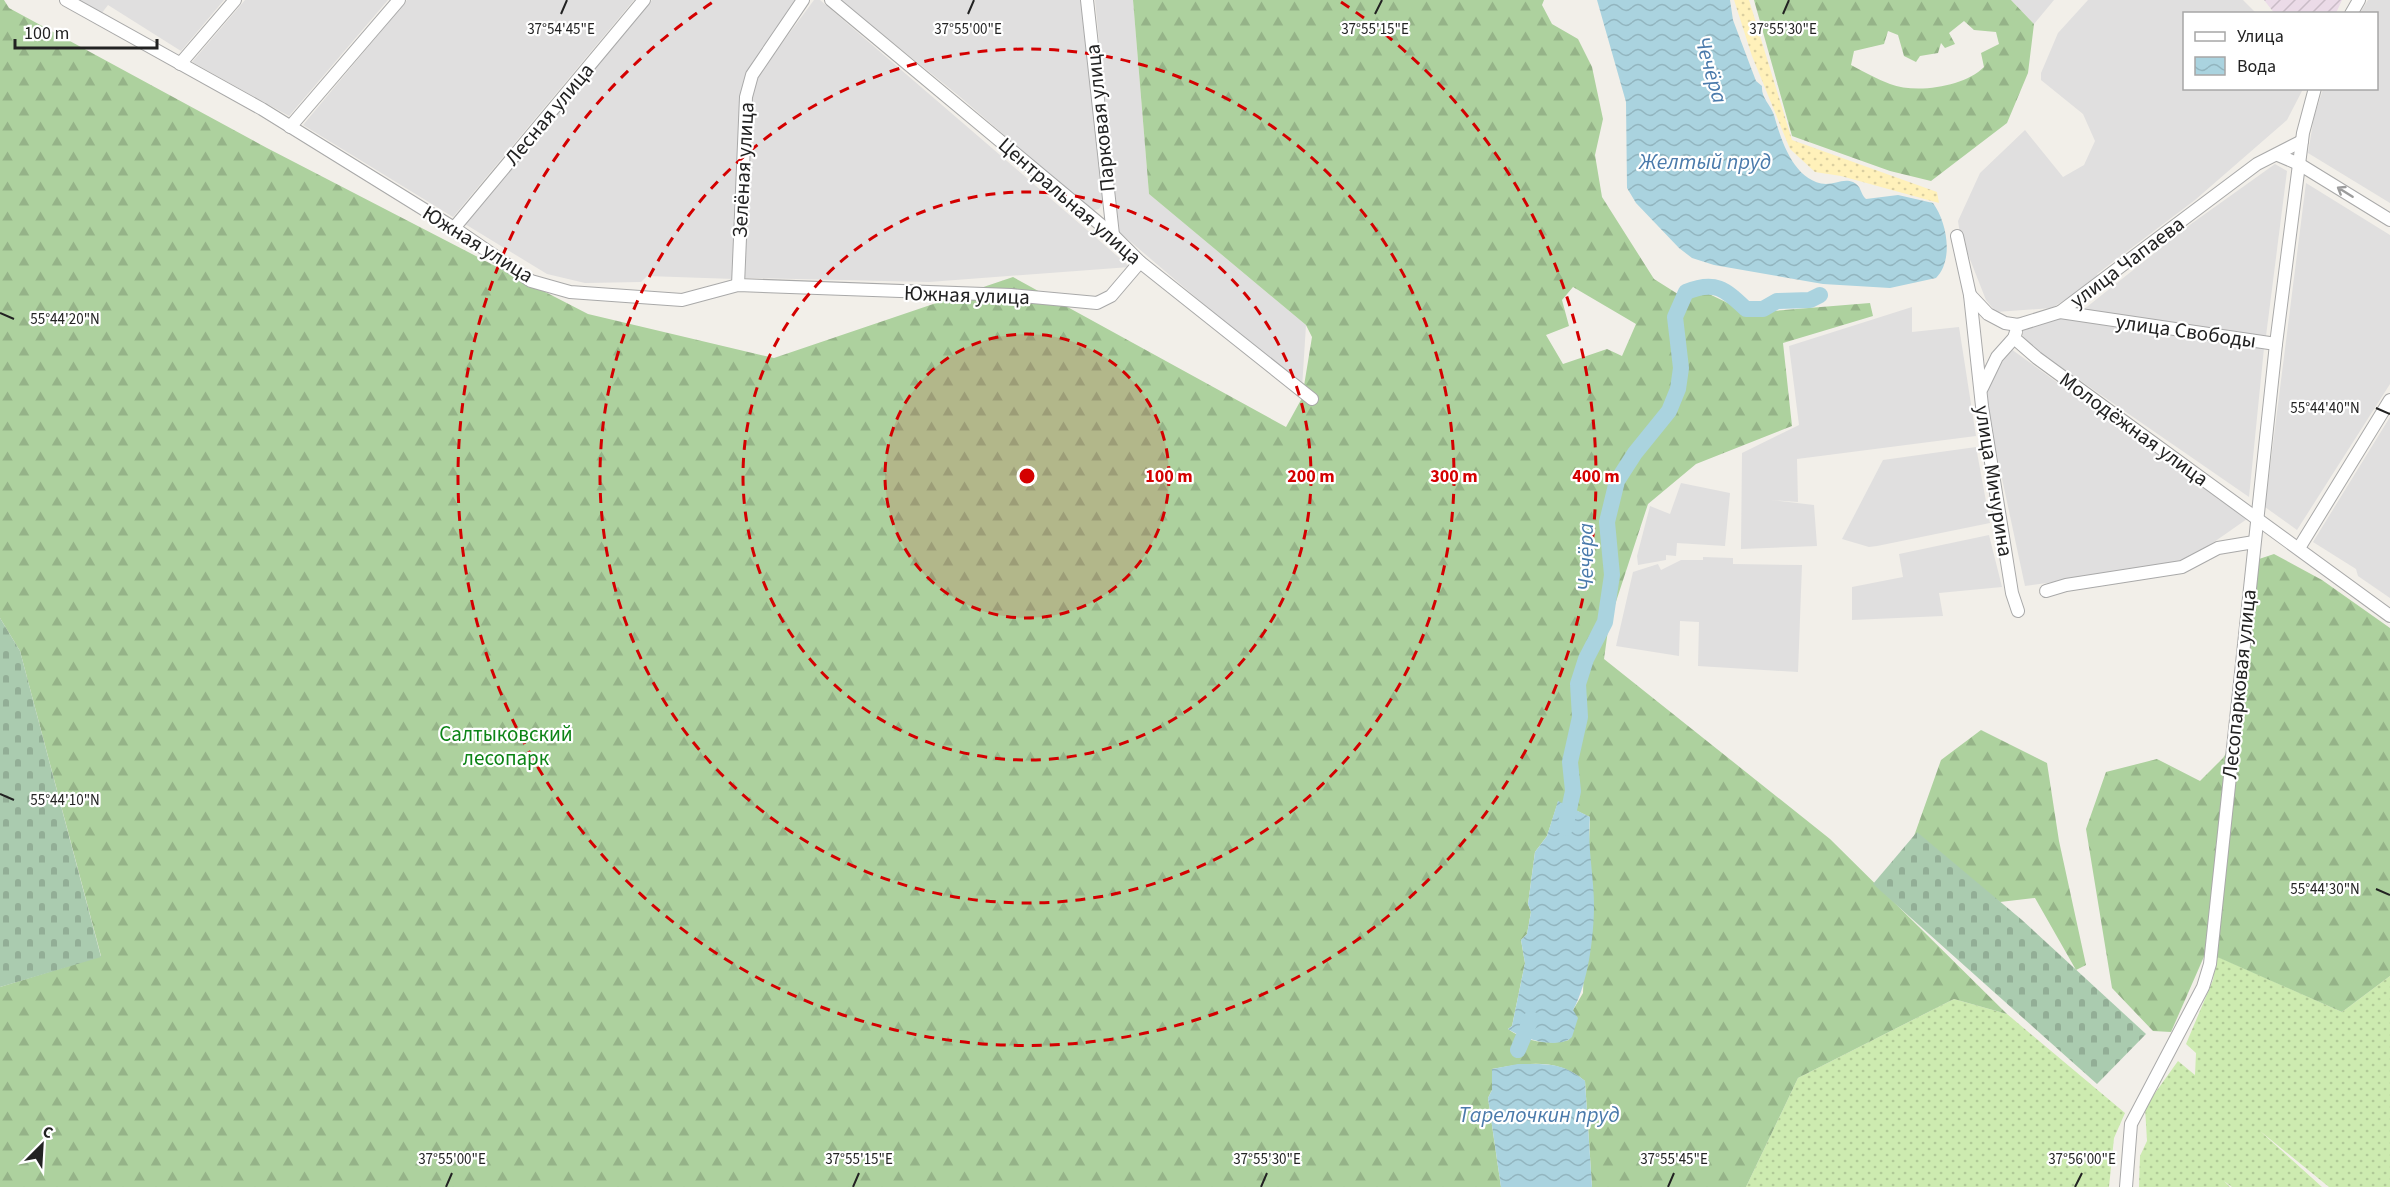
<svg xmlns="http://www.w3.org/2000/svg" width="2390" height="1187" font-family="'Source Sans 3',sans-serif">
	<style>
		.residential { fill: #e0dfdf }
		.industrial { fill: url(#industrial-furrows) }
		.grass { fill: url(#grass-dots) }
		.forest { fill: url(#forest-firs); fill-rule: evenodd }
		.sand { fill: url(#sand-dots) }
		.cemetery { fill: url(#cemetery-stones) }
		.water { fill: url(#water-waves) }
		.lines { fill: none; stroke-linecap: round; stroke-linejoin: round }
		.river { stroke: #aad3df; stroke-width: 16 }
		.minor-casing { stroke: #a9a9a9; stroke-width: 14 }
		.minor { stroke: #fff; stroke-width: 12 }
		.oneway { stroke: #9c9c9c }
		.ticks { fill: none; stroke: #222; stroke-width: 2 }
		.ring { fill: none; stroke: #d40000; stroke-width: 3; stroke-dasharray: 10 8 }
		.labels { text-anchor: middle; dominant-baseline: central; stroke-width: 4.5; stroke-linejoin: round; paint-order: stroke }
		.street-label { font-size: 21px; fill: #222; stroke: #fff }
		.park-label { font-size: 21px; fill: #0c8416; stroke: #fff }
		.water-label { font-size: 22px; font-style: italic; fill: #4a7aab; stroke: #fff }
		.ticks-label { font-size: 15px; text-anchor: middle; fill: #222; stroke: #fff; stroke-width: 4.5; stroke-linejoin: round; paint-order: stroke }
		.centre { fill: #d40000; stroke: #fff; stroke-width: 3 }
		.ring-label { font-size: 18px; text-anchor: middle; font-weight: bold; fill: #d40000; stroke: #fff; stroke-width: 4.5; stroke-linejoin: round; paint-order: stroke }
	</style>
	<defs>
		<pattern id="industrial-furrows" width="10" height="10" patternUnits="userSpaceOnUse" patternTransform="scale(1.5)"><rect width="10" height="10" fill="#ebdbe8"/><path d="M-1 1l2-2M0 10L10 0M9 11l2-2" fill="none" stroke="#c9bcc7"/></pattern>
		<pattern id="grass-dots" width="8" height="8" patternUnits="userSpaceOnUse" patternTransform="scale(1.5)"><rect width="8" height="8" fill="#cdebb0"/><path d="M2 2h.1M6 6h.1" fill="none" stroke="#b0c997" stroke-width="1.8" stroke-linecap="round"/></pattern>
		<pattern id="forest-firs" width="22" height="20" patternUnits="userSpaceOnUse" patternTransform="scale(1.5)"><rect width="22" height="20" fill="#add19e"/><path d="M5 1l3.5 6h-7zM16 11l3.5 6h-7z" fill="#95b388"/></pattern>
		<pattern id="sand-dots" width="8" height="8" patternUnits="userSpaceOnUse" patternTransform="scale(1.5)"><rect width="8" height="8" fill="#fff1ba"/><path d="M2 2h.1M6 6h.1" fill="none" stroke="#dacea0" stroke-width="1.8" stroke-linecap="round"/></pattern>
		<pattern id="cemetery-stones" width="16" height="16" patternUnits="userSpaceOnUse" patternTransform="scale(1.5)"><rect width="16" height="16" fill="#aacbaf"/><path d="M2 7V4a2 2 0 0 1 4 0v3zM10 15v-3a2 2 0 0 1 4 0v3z" fill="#92ae96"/></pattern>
		<pattern id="water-waves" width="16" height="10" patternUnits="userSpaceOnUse" patternTransform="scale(1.5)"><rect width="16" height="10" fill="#aad3df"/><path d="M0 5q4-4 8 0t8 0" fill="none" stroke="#92b5bf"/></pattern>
	</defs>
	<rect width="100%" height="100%" fill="#f2efe9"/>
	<g class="residential">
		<path d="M78,0H224L181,51L108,5L101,14Z"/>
		<path d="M245,0H388L289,116L192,62Z"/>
		<path d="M407,0H634L453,217L303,125Z"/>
		<path d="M652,0H796L748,72L734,279L647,276L641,282L585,283L547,274L465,224Z"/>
		<path d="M814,0H820L1130,267L929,282L745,278L750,99L759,74Z"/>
		<path d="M840,0H1082L1104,201L1099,209L1092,211L959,96Z"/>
		<path d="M1095,0H1133L1149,194L1306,325L1302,388L1118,231Z"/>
		<path d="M2011,0H2054L2034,24Z"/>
		<path d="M2088,0H2243L2256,13L2184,14V88L2303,89L2287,120L2195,200L2097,274L2099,278L2052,308L1996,312L1986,300L1960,234L1958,221L1980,173L2025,130L2063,177L2084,165L2095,141L2083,114L2041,80V73L2058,33Z"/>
		<path d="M2368,0H2390V203L2308,153L2314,117L2323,89L2376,88V14L2360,13Z"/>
		<path d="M2275,164L2287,171L2266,336L2083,310L2191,224Z"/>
		<path d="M2306,183L2390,235V384L2297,530L2265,507Z"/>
		<path d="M1912,307V332L1959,327L1976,436L1797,459L1798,502L1771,500L1814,505L1817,546L1741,549L1742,453L1799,425L1789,346Z"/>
		<path d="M2059,317L2264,348L2249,497L2023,341V329Z"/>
		<path d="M2011,349L2247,519L2181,565L2025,586L1988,413L1987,391L2001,359Z"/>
		<path d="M2390,417V598L2358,576L2356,569L2313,542Z"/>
		<path d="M1976,447L1990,523L1877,546L1869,547L1842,539L1883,460Z"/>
		<path d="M1681,483L1730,493L1725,546L1677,543L1676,556L1666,555V560L1638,565L1637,556L1650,506L1670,514Z"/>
		<path d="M1989,535L2002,587L1939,593L1943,616L1852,620V587L1903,577L1899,554Z"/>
		<path d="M1703,557L1733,558V564L1802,565L1798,672L1698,666L1699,622L1680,621L1679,656L1616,646L1633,572L1658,564L1661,570L1681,560H1703Z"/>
	</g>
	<path class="industrial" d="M2264,0H2342L2336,13L2275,14Z"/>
	<g class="grass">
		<path d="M2216,956L2342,1012L2390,976V1187H2329L2260,1131L2322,1187H2232L2224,1181L2230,1187H2139L2140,1156L2147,1141L2145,1107L2178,1061L2195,1075L2196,1053L2186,1044L2213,980Z"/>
		<path d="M1954,999L2007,1014L2125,1113L2114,1138L2109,1187H1746L1798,1078Z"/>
	</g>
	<g class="forest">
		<path d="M0,0H4L9,8L267,148L588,314L774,358L1013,277L1286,427L1302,398L1312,337L1306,325L1149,194L1133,0H1544L1542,5L1552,24L1578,39L1592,67L1603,119L1595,155L1602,197L1654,279L1681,296L1709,294L1749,313L1870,303L1873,316L1783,343L1792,426L1696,464L1648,504L1609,623L1604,659L1830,839L2007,1014L1954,999L1798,1078L1746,1187H1592L1585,1081C1557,1057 1526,1063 1492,1069V1090L1488,1098L1501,1187H0V987L101,956L20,651L0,618ZM1573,287L1636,324L1622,356L1607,349L1563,364L1546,335L1569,326L1562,300ZM1558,802L1590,817L1583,993L1573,1010L1569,1040C1548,1045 1526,1042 1508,1029L1512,1026L1525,963L1521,940L1527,934L1531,912L1528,904L1535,852L1547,836Z"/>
		<path d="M1754,0H2011L2034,24L2028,73L2007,123L1931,181L1890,171L1792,136ZM1964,21L1974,30L1996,32L1999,44L1981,53L1984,67C1964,87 1916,94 1890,84C1877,79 1864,72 1851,65L1854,51L1884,44L1888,31L1898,35L1904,56L1916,62L1920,56L1938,53L1941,43L1945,48L1955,44L1949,33Z"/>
		<path d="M2274,554L2322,580L2390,628V976L2342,1012L2206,952L2171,1032L2153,1031L2112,988L2086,829L2106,772L2157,759L2200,781L2223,758L2241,730L2259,559Z"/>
		<path d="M1981,730L2047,763L2059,841L2086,965L2076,970L2035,898L2000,902L1913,839L1941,760Z"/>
	</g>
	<path class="sand" d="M1734,0H1749L1792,140L1937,192L1939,203L1841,176L1815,172L1790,149L1752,56Z"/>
	<g class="cemetery">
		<path d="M0,618L20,651L101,957L0,987Z"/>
		<path d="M1917,832L2022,920L2146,1034L2097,1084L1873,884Z"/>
	</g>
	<g class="water">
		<path d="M1597,0H1730L1733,20L1756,81L1762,86C1761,98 1770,104 1774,115C1781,140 1794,182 1826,184C1835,184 1844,178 1853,182C1862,186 1860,194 1866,199L1898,195L1933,203C1947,222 1954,260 1936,278L1890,288L1823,284L1714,265L1692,258L1679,248L1636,203L1627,188L1626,102Z"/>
		<path d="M1558,801L1590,817C1587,846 1594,876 1594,905C1594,936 1588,984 1573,1010L1578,1018L1572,1037C1559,1050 1522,1039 1508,1029L1512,1026L1525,963L1521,940L1527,934L1531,912L1528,904L1535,852L1547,836Z"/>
		<path d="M1518,1064C1546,1064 1563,1062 1585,1081L1592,1187H1501L1488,1098L1492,1090V1069Z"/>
	</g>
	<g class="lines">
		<g class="river">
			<path d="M1565,828L1573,791L1570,762L1580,717L1578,684L1586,659L1605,622L1612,575L1607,522L1617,481L1635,453L1669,411L1678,389L1681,368L1675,317L1686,292C1715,280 1725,289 1746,309H1763L1777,301L1810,300L1820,295"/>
			<path d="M1518,1050L1531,1019"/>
		</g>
		<g class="minor-casing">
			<g id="minor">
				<path d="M66,0L262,109L454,228L531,281L570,292L682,300L738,285L1011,295L1097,303L1111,296L1140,262"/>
				<path d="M831,0L1113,235L1140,262L1312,399"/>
				<path d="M1087,0L1113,235"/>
				<path d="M2351,14L2359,0"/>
				<path d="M180,64L235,0"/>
				<path d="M290,127L399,0"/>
				<path d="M2278,155L2299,164L2390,220"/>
				<path d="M454,228L644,0"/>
				<path d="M1957,236L1970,295L1982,406L2012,593L2018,611"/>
				<path d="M738,285L746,97L752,75L803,0"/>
				<path d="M1970,295L1988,314L2005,323L2018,325L2060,312L2257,164L2302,141"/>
				<path d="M2060,312L2276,344"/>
				<path d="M2014,338L2037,358L2390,616"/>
				<path d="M1982,388L1997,357L2014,338L2016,332"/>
				<path d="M2299,548L2390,400"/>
				<path d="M2046,591L2066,585L2182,567L2218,548L2254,542"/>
				<path d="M2126,1187L2131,1124L2203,987L2210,964L2276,344L2303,133L2315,88"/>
			</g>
		</g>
		<use href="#minor" class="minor"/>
	</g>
	<defs><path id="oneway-shaft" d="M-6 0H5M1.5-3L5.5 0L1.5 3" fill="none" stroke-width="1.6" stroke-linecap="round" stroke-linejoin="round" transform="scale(1.5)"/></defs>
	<use class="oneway" href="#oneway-shaft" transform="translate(2345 192) rotate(-148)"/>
	<path class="ticks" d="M561,14L567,0M968,14L974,0M1375,14L1382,0M1783,14L1789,0M0,313L14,319M2376,408L2390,414M0,794L14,800M2376,889L2390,895M446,1187L452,1173M853,1187L859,1173M1261,1187L1267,1173M1668,1187L1674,1173M2075,1187L2082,1173"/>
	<circle cx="1027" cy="476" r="142" fill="#d40000" fill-opacity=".12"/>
	<g class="ring">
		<circle cx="1027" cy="476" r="142"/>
		<circle cx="1027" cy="476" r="284"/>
		<circle cx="1027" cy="476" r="427"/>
		<path d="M1341 2A569 569 0 1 1 713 2"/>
	</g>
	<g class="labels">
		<g class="street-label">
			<text transform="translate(549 114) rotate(-50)">Лесная улица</text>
			<text transform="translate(1100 118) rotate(-96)">Парковая улица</text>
			<text transform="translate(743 170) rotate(-87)">Зелёная улица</text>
			<text transform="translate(1070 201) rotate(41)">Центральная улица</text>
			<text transform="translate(478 244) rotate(32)">Южная улица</text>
			<text transform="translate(2127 262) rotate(-37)">улица Чапаева</text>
			<text transform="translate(967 295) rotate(2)">Южная улица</text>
			<text transform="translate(2186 331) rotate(8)">улица Свободы</text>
			<text transform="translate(2134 429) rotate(36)">Молодёжная улица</text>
			<text transform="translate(1994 481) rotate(81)">улица Мичурина</text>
			<text transform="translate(2239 684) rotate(-84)">Лесопарковая улица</text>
		</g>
		<g class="park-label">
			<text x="506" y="734">Салтыковский<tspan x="506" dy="24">лесопарк</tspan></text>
		</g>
		<g class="water-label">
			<text transform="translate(1711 70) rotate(74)">Чечёра</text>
			<text x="1705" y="162">Желтый пруд</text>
			<text transform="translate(1586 557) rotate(-90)">Чечёра</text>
			<text x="1539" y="1115">Тарелочкин пруд</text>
		</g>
	</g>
	<g class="ticks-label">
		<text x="561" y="34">37°54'45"E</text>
		<text x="968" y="34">37°55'00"E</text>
		<text x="1375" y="34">37°55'15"E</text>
		<text x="1783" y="34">37°55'30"E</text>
		<text x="65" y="324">55°44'20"N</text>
		<text x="2325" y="413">55°44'40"N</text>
		<text x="65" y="805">55°44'10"N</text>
		<text x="2325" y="894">55°44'30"N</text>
		<text x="452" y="1164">37°55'00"E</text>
		<text x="859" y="1164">37°55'15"E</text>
		<text x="1267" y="1164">37°55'30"E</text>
		<text x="1674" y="1164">37°55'45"E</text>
		<text x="2082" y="1164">37°56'00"E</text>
	</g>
	<circle cx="1027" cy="476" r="9" class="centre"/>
	<g class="ring-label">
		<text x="1169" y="482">100 m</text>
		<text x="1311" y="482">200 m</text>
		<text x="1454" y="482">300 m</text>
		<text x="1596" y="482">400 m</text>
	</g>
	<rect x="2183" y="12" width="195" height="78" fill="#ffffff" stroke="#a7a7a7" stroke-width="1.5"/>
	<rect x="2195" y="32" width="30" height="9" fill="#ffffff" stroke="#a7a7a7" stroke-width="1.5"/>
	<text x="2237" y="42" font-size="18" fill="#222222">Улица</text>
	<rect x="2195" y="57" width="30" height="18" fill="url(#water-waves)" stroke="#a7a7a7" stroke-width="1.5"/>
	<text x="2237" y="72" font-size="18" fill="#222222">Вода</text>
	<g transform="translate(42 1145) rotate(24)" stroke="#ffffff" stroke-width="4.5" paint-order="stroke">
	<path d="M0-4.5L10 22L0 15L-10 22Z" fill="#222222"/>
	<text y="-9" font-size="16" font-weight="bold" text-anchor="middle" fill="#222222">С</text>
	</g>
	<path d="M15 39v9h142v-9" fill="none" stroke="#222222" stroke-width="3"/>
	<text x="24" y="39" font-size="18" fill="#222222" stroke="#ffffff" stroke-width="4.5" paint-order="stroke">100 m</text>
</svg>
